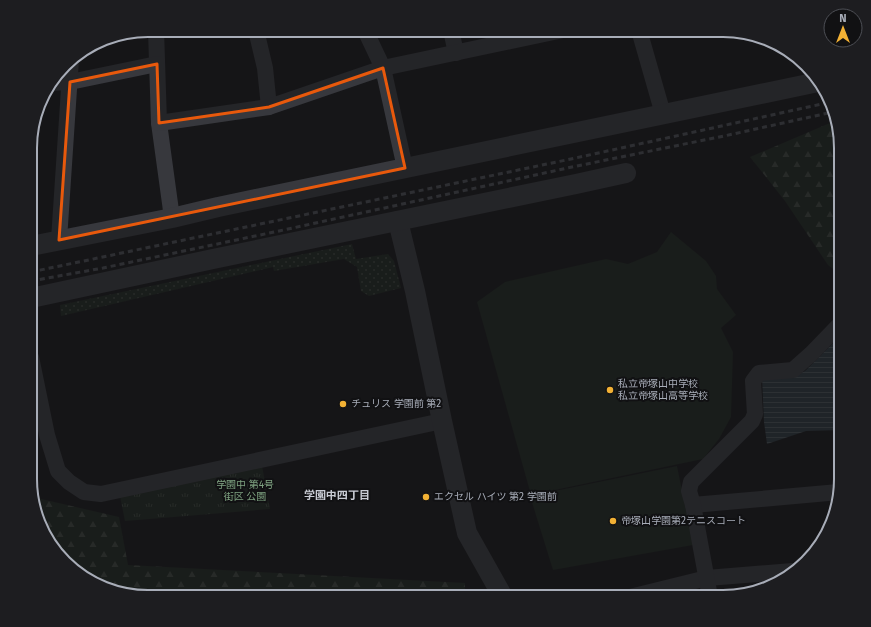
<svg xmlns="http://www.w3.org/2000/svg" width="871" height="627" font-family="'Fira Sans','Noto Sans JP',sans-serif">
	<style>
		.grass { fill: url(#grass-dots) }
		.forest { fill: url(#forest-firs) }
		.park { fill: url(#park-tufts) }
		.pitch { fill: #1e261f }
		.water { fill: url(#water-rules) }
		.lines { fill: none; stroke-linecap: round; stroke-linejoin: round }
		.minor { stroke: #37383d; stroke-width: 16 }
		.tertiary { stroke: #37383d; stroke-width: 20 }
		.rail { stroke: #4a4c52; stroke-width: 3; stroke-dasharray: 5 4; stroke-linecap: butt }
		.marked { fill: none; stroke: #e8590c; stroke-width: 3; stroke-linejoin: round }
		.poi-dot { fill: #f2b134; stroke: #111113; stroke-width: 1.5 }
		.labels { text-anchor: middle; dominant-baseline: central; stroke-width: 4; stroke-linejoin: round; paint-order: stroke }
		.poi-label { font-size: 10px; fill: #a8adb8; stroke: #111113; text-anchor: start }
		.park-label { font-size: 10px; fill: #7fa381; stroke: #111113 }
		.neighbourhood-label { font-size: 11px; font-weight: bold; fill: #c9ccd4; stroke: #111113 }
		.rim { fill: none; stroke: #a8adb8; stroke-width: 2 }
	</style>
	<defs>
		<pattern id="grass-dots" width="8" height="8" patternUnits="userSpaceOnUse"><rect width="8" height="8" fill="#1e261f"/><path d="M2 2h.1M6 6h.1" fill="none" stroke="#3c433d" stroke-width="1.8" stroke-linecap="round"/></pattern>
		<pattern id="forest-firs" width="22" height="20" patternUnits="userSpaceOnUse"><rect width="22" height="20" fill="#1e261f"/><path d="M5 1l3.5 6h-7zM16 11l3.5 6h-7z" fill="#3c433d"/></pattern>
		<pattern id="park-tufts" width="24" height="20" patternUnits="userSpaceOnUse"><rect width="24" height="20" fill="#1e261f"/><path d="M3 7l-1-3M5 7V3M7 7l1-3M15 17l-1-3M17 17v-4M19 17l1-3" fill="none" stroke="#3c433d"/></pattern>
		<pattern id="water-rules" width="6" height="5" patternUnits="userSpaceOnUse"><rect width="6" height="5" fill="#2c353c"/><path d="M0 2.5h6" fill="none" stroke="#485056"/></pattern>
	</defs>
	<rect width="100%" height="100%" fill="#161618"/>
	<path class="grass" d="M352,244L356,259L388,254L394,261L401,288L369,296L361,291L357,267L344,259L274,271L273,267L61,316L60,305Z"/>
	<g class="forest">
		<path d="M836,122L841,140V275L828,265L785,201L750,157L830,123Z"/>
		<path d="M37,498L119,517L128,565L465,583V597H140L103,588L76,573L46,538L33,500Z"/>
	</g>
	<g class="park">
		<path d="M262,466L270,509L125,521L120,496Z"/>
		<path d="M693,587L702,593L703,597H653Z"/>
	</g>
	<g class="pitch">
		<path d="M671,232L706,261L716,276L717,289L736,315L721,328L733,352L731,417L719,439L703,459L531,495L477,302L505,282L606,259L628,264L657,252Z"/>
		<path d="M677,466L693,545L553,570L530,496Z"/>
	</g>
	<path class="water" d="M841,335V430L806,431L767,444L764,422L762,378H791L805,371Z"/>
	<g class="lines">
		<g class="minor">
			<path d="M156,30L159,123L172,218"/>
			<path d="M256,30L265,68L269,107"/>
			<path d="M365,30L383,68L405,168"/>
			<path d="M451,30L456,53"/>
			<path d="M639,30L663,114"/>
			<path d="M50,83L70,82L157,64"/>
			<path d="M159,123L269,107L383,68L563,30"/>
			<path d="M59,240L71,59"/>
			<path d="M31,357L47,435L58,471L69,482L84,492L101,494L442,421"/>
			<path d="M693,505L839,492"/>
			<path d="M630,597L707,578L793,571"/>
			<path d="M710,597L693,505L689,491L691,482L752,421L755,414L753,381L759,373L793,370L811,354L841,323"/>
		</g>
		<g class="tertiary">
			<path d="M398,221L415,291L442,421L467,533L503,597"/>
			<path d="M31,246L172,218L218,207L818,82"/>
			<path d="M31,298L213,259L576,184L626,173"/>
		</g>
		<g class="rail">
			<path d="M31,272L571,159L831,102"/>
			<path d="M31,281L103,268L279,231L572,167L724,136L833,112"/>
		</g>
	</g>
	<path d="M0 0H871V627H0ZM157,64L159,123L269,107L383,68L405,168L59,240L70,82Z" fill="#161618" fill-opacity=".55" fill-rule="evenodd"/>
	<path class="marked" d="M157,64L159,123L269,107L383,68L405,168L59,240L70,82Z"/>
	<g class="poi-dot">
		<circle cx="610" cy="390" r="4"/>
		<circle cx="343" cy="404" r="4"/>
		<circle cx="426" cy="497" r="4"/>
		<circle cx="613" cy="521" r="4"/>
	</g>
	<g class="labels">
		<g class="poi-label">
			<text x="618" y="384">私立帝塚山中学校<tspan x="618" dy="12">私立帝塚山高等学校</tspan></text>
			<text x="351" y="404">チュリス 学園前 第2</text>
			<text x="434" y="497">エクセル ハイツ 第2 学園前</text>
			<text x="621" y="521">帝塚山学園第2テニスコート</text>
		</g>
		<g class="park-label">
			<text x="245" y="485">学園中 第4号<tspan x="245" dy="12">街区 公園</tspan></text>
		</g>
		<g class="neighbourhood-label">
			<text x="337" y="495">学園中四丁目</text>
		</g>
	</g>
	<path d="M0 0H871V627H0ZM148 37H723A111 111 0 0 1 834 148V479A111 111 0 0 1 723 590H148A111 111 0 0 1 37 479V148A111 111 0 0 1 148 37Z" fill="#1d1d20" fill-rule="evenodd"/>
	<path class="rim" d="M148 37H723A111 111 0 0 1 834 148V479A111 111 0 0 1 723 590H148A111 111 0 0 1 37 479V148A111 111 0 0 1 148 37Z"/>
	<g transform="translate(843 28)"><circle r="19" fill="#111113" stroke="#4d4f55"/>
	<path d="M0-3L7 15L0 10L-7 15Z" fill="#f2b134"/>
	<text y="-6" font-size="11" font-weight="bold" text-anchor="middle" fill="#a8adb8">N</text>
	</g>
</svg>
